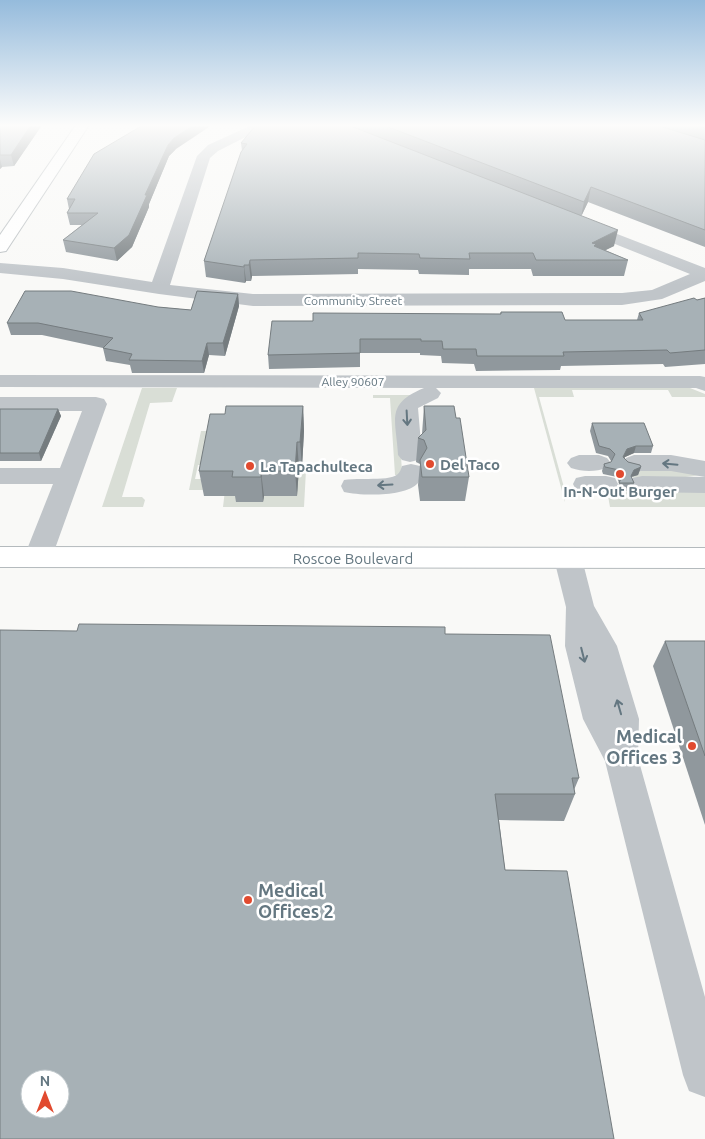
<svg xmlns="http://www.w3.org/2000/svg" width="705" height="1139" font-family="Ubuntu,sans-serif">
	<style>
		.green { fill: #d9ded6 }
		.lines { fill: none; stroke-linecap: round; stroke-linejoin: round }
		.major-casing { stroke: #b4babd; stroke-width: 2 }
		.minor { fill: #c0c5c9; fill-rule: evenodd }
		.major { fill: #fff; fill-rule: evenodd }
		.wall { fill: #90989d }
		.shaded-wall { fill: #757c7f }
		.building { fill: #a7b1b6; stroke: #757c7f; fill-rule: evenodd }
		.oneway { stroke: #647781 }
		.poi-dot { fill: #e14a2f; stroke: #fff; stroke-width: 2 }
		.labels { text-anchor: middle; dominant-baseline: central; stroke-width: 5; stroke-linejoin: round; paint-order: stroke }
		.far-street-label { font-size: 12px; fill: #647781; stroke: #fff }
		.poi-label { font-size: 15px; font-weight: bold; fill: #647781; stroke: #fff; text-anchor: start }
		.street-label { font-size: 15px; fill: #647781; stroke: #fff }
		.near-poi-label { font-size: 18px; font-weight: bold; fill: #647781; stroke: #fff; text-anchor: end }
	</style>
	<rect width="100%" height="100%" fill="#f9f9f7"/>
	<g class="green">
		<path d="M142,388H177L172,402L150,403L122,497H142L145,500L143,507H102Z"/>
		<path d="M534,388H690L705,394V397H672L668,390H572L574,397H539L565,491V502Z"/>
		<path d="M373,395H416L401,456L402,472L399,475H395L390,398H373Z"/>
		<path d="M201,431H229L218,465H198L195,479H216L214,490H189Z"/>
		<path d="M654,466L701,475L663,480H634L630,467Z"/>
		<path d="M290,470H306L304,507H223L225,490H265Z"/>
		<path d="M618,488H687L705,490V507H610L608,496L611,490Z"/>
	</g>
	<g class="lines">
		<g class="major-casing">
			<g id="major">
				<path d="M76,125H89L6,251L0,252V235Z"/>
				<path d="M0,547L705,548V568L0,567Z"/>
			</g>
		</g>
		<g class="minor">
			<path d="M252,125H269L218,151L210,158L170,285L253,294L622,293L652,290L690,274L575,228L573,225L575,222L581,220L705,268V281L662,299L622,305L253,306L159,294L63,279L0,273V263L63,268L152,282L197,156L208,145Z"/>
			<path d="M0,375L700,376L705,377V391L696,388H436L441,393L438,398L418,408L422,455L418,460L410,462L402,460L398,455C396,419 385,404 424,388L0,387Z"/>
			<path d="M0,397H96L104,399L107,404L52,557L48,564L38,567L28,564L24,557L53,484H0V468H60L82,411H0Z"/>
			<path d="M579,455H599L607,458L611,463L607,468C595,472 583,472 571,468L567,463L571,458Z"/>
			<path d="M634,455H671L705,461V477L671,471H634L626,468L622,463L626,458Z"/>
			<path d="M411,464L420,466L423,472C422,476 420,480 418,483C406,497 361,496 344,492L341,486L344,480C358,477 389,482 398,474C400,472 401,469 402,466Z"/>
			<path d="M585,476H606L615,478L618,484L615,490C602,493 589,493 576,490L573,484L576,478Z"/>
			<path d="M642,476L705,477V493L642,492L633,490L630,484L633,478Z"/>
			<path d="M568,549L578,552L582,559L594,606L617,646L639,719L638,758L705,997V1097L689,1091L683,1075L605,761L583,719L565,646L566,607L554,559L558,552Z"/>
		</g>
		<use href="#major" class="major"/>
	</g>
	<g class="wall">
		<path d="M0,125H42L14,166L2,167L0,169Z"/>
		<path d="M348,125H705V247L588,202L581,216L614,246L605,250L628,260L624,276H533L531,269H469V275L419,274L418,270L358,269V274L252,276L251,281H246L245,283L206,277L204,261L242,151L241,143Z"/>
		<path d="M176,149L169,156L149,204V207L132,247L117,261L66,252L63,240L82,225H70L67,213L69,209L67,199Z"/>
		<path d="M238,294L239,306L225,356L209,355L204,373H132L130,365L106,361L103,348L42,335H11L7,323L158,307L191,310Z"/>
		<path d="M705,298V364L665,367L663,364L561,366L560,370L476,371L474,364L442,363L441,356L420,355V353H360V367L269,369L268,355L313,321L500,314L501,312L565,320H637L639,313Z"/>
		<path d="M303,406L304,431L302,467H299L297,496H264L263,502H236L235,496H204L199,471L225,414Z"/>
		<path d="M424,406L469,477L465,501H420L418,485L420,464L416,462L418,438L422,434Z"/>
		<path d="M0,409H58L61,416L41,461H0Z"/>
		<path d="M592,423L653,446L651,453H634L625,457L624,458L628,462L641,467L638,475L631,477L634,483L631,491H617L619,483L617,477L603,474L602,471L604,464L611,462V461L608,456L596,453L590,431Z"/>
		<path d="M445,634L579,778L574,790L575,794L564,821L499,820L505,870L0,1139Z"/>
		<path d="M665,641H705V825L653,666Z"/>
	</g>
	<g class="shaded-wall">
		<path d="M31,125H42L14,166L11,155Z"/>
		<path d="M194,125H212L176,149L169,156L149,204V207L132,247L117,261L114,248L145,195L168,145L174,138Z"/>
		<path d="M0,159L2,167L0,169Z"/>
		<path d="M591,187L588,202L581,217L584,202Z"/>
		<path d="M618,230L614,246L594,256L592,243Z"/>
		<path d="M250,260L252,276L251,281L249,265Z"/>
		<path d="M244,265L246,281L245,283L244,267Z"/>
		<path d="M238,294L239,306L225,356L223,343Z"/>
		<path d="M207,343L209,355L204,373L202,361Z"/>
		<path d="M303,406L304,431L302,467L300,442Z"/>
		<path d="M58,409L61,416L41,461L39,453Z"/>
		<path d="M297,442L299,467L297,496L295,471Z"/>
		<path d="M636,446L634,453L625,457L621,464L623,457L627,449Z"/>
		<path d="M641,467L638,475L631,477V476L634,470Z"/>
		<path d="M261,471L264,496L263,502L261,477Z"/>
	</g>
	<g class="building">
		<path d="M0,125H31L11,155H0Z"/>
		<path d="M143,125H194L174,138L168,145L145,195H147L129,235L114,248L63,240L98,213H67L75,199H67L94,154Z"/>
		<path d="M256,125H348L618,230L592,243L596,244L594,246L628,260H536L533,253H469L470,259L420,258L419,254L358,253V258L250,260L249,265H244V267L204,261L241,152L247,144L241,143Z"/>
		<path d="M383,125H656L705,140V230L591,187L584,202Z"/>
		<path d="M696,125H705V128Z"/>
		<path d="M25,291H71L158,307L191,310L197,291L238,294L223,343H207L202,361L129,360L132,354L103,348L113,338L38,323H7Z"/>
		<path d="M694,298L697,300L705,298V350L670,353L667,350L563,352L564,356H477L476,349H443L442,341H421V339H360V353L268,355L272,321H313V313L501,314V312H562L565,320H643L639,313Z"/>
		<path d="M226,406H303L300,442H297L295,471H261V477H232L233,471H199L210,414H225Z"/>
		<path d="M424,406H454L456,418H460L469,477H422L420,460L427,448L424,440L418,438L426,430Z"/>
		<path d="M0,409H58L39,453H0Z"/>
		<path d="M592,423H644L653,446H636L627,449L623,457L628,462L640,465L641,467L634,470L631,476L634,483H619L622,476L619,470L605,467L604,464L611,462L615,454L610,449L599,446Z"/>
		<path d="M79,624L445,627V634L550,635L579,778H572L575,794H495L505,870L567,871L614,1139H0V630L77,631ZM30,1079H60V1109H30Z"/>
		<path d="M665,641H705V756Z"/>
	</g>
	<defs><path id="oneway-shaft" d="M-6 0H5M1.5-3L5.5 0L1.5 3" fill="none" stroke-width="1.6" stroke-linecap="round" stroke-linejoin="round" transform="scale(1.25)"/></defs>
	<g class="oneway">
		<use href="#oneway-shaft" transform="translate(407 418) rotate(87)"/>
		<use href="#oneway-shaft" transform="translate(670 464) rotate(-175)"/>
		<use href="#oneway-shaft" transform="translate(385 485) rotate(177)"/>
		<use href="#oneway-shaft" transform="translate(583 655) rotate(76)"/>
		<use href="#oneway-shaft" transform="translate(619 707) rotate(-106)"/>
	</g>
	<linearGradient id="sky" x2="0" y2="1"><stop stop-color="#95bbdc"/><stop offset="0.44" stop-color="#fcfcfb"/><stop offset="1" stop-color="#fcfcfb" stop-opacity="0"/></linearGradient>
	<rect width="705" height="285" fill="url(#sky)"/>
	<g class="poi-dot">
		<circle cx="430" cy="464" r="5"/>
		<circle cx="250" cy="466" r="5"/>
		<circle cx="620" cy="474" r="5"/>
		<circle cx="692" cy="746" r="5"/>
		<circle cx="248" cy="900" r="5"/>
	</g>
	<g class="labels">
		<g class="far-street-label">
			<text x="353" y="300">Community Street</text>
			<text x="353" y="381">Alley 90607</text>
		</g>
		<g class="poi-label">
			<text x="440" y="464">Del Taco</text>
			<text x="260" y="466">La Tapachulteca</text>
			<text x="620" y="491" text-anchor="middle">In-N-Out Burger</text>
		</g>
		<g class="street-label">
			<text x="353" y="558">Roscoe Boulevard</text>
		</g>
		<g class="near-poi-label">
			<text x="682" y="736">Medical<tspan x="682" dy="21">Offices 3</tspan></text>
			<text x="258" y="890" text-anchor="start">Medical<tspan x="258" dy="21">Offices 2</tspan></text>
		</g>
	</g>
	<g transform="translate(45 1094)"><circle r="24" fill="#ffffff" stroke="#c1c9cd"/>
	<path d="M0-4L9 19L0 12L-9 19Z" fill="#e14a2f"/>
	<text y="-8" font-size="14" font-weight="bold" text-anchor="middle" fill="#647781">N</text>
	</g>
</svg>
